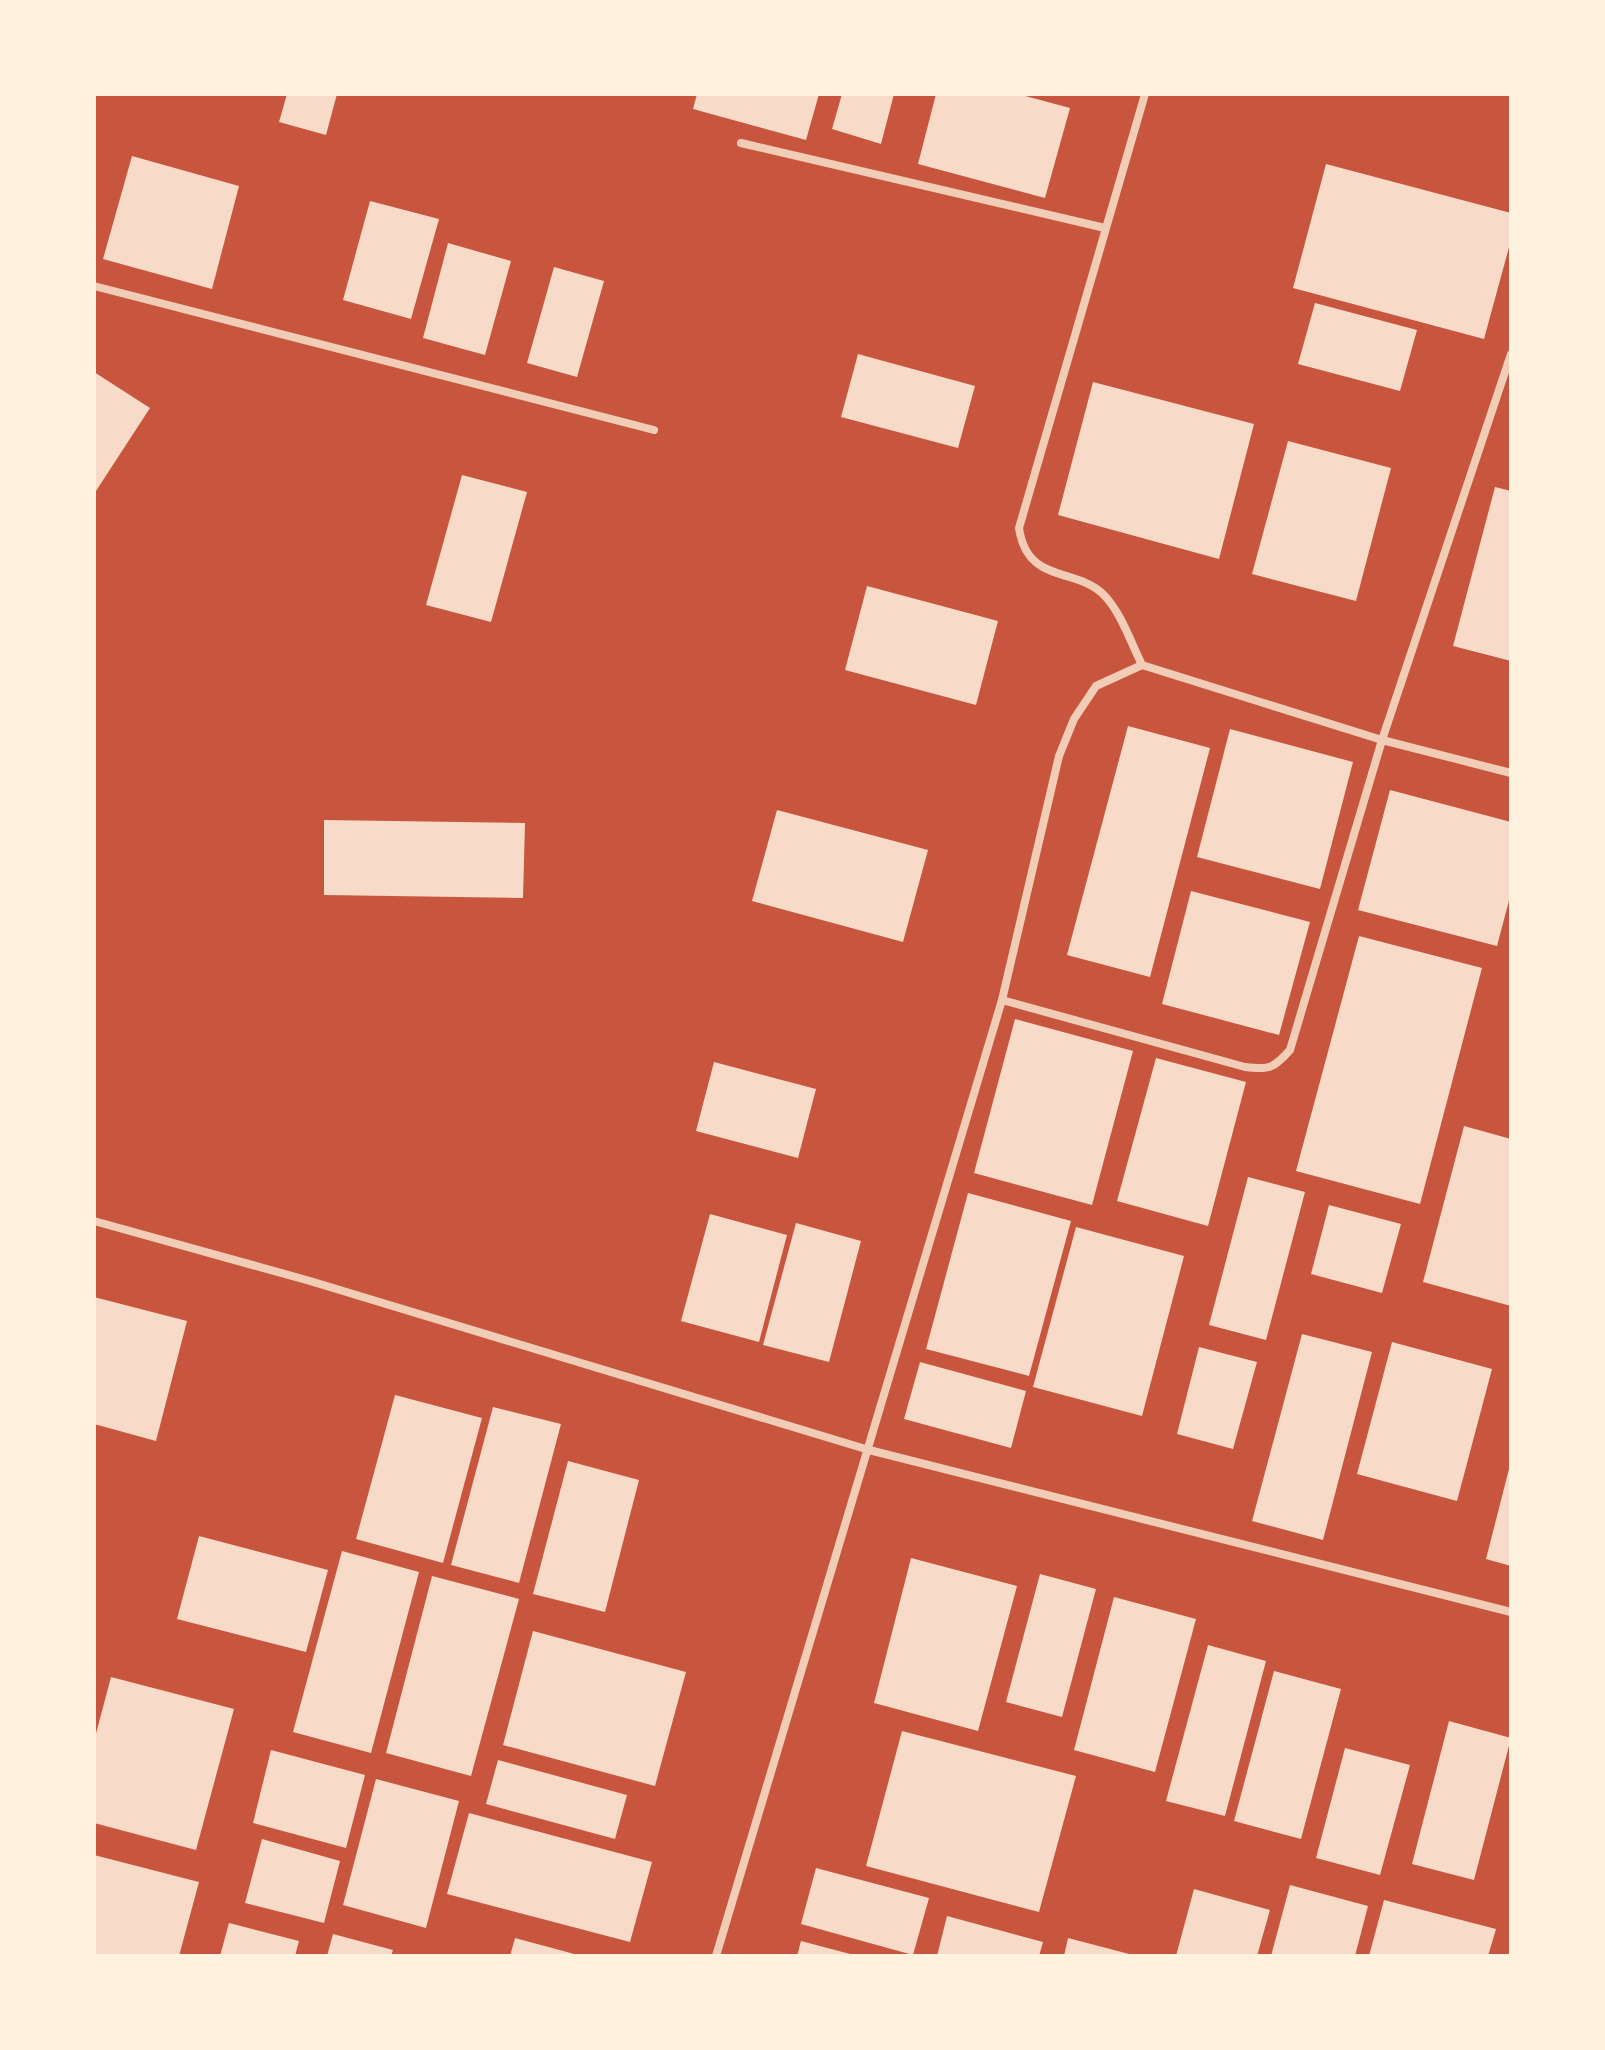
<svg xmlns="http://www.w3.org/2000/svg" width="1605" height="2050" font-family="'Alegreya Sans',sans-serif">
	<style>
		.building { fill: #f7dbc8 }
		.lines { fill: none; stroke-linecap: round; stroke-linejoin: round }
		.minor { stroke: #f1ccb7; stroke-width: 8 }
	</style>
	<rect width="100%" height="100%" fill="#c8553d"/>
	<g class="building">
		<path d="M287,94H337L326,135L279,122Z"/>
		<path d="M697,94H819L806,140L693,109Z"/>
		<path d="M842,94H894L881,144L832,129Z"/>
		<path d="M936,94H1018L1070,108L1045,198L918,164Z"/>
		<path d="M132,156L239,186L212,289L103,259Z"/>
		<path d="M1326,164L1511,213V240L1484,339L1293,288Z"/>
		<path d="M370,201L439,219L411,319L343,300Z"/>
		<path d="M448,243L511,261L485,355L423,338Z"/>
		<path d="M554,267L604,281L577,377L527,363Z"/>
		<path d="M1315,303L1417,330L1400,391L1298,364Z"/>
		<path d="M858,354L975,386L958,448L841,417Z"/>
		<path d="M94,372L150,408L94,494Z"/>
		<path d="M1093,382L1254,424L1219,559L1058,515Z"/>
		<path d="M1288,441L1391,468L1356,601L1252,574Z"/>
		<path d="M462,475L527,492L491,622L426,605Z"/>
		<path d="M1495,487L1511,491V661L1453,646Z"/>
		<path d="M867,586L998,621L976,705L845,670Z"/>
		<path d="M1128,726L1210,748L1150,977L1067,955Z"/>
		<path d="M1230,729L1353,762L1320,889L1197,857Z"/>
		<path d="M1390,790L1511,822V893L1497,946L1358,910Z"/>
		<path d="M777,810L928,850L903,942L752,901Z"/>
		<path d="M324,820L525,823L523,898L324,895Z"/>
		<path d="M1191,891L1310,922L1279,1035L1162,1004Z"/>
		<path d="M1359,936L1482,968L1420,1204L1296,1171Z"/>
		<path d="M1015,1019L1133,1051L1092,1205L974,1173Z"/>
		<path d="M1156,1058L1246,1082L1208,1226L1117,1201Z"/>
		<path d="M714,1062L816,1089L798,1158L696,1131Z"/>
		<path d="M1464,1126L1511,1139V1306L1423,1282Z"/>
		<path d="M1248,1177L1305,1192L1266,1340L1209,1325Z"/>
		<path d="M968,1193L1071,1221L1029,1376L926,1349Z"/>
		<path d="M1329,1205L1401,1224L1382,1293L1311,1274Z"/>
		<path d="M710,1214L787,1235L759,1342L681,1321Z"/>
		<path d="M796,1223L861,1241L829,1362L763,1345Z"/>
		<path d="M1076,1227L1184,1256L1142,1416L1033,1387Z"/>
		<path d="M94,1297L187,1321L156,1441L94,1424Z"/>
		<path d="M1302,1334L1372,1352L1323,1540L1252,1521Z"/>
		<path d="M1392,1342L1492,1369L1457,1501L1357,1474Z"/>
		<path d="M1199,1347L1257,1362L1233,1449L1177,1434Z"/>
		<path d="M920,1362L1026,1391L1011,1448L904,1419Z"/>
		<path d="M395,1395L482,1418L443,1563L356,1539Z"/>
		<path d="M493,1407L561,1424L519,1583L451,1565Z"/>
		<path d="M568,1461L639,1480L605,1612L533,1594Z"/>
		<path d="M1510,1465L1511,1466V1566L1486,1559Z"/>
		<path d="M199,1536L328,1570L306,1652L177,1619Z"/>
		<path d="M342,1551L419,1572L371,1753L293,1732Z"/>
		<path d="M911,1558L1017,1586L978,1731L874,1703Z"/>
		<path d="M1040,1574L1096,1589L1062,1717L1006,1702Z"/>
		<path d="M432,1576L519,1599L471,1776L386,1753Z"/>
		<path d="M1114,1597L1196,1619L1155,1772L1074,1750Z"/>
		<path d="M533,1631L686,1672L655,1786L503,1745Z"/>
		<path d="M1208,1645L1266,1661L1225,1816L1166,1801Z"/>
		<path d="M1274,1671L1341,1689L1301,1839L1234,1821Z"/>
		<path d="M111,1677L234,1709L196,1850L94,1823V1741Z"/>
		<path d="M1449,1721L1511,1738L1474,1880L1412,1864Z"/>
		<path d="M902,1731L1076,1776L1039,1912L866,1866Z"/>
		<path d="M1345,1748L1410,1765L1380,1875L1316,1858Z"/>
		<path d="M271,1750L365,1775L346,1848L253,1823Z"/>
		<path d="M498,1760L627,1795L615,1839L486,1804Z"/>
		<path d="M376,1779L459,1801L426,1928L343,1905Z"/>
		<path d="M469,1813L652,1862L630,1942L447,1894Z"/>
		<path d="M262,1839L340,1861L324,1923L245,1903Z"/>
		<path d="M94,1855L199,1882L179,1956H94Z"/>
		<path d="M816,1868L929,1898L913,1955L801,1924Z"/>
		<path d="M1290,1885L1368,1906L1355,1956H1271Z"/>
		<path d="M1194,1889L1270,1910L1257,1956H1176Z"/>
		<path d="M1384,1900L1496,1929L1488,1956H1369Z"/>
		<path d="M947,1916L1043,1942L1039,1956H937Z"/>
		<path d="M229,1923L299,1941L295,1956H220Z"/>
		<path d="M333,1934L393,1950L391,1956H327Z"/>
		<path d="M515,1938L578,1955V1956H510Z"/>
		<path d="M1068,1938L1133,1955V1956H1064Z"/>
		<path d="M801,1941L854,1955V1956H797Z"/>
	</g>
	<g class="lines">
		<g class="minor">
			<path d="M741,143L1105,228"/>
			<path d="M94,286L654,430"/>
			<path d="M1142,665C1131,643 1121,612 1103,594C1075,567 1027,584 1019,528L1145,94"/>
			<path d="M1002,1000L1245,1067C1270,1070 1274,1068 1290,1050L1382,740L1511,354"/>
			<path d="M94,1221L310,1281L869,1450L1511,1612"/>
			<path d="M716,1956L1002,1000L1059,756L1074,719L1096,686L1142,665L1382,740L1511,773"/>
		</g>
	</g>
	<rect width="1605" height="2050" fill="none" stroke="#fff3e0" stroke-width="192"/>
</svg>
